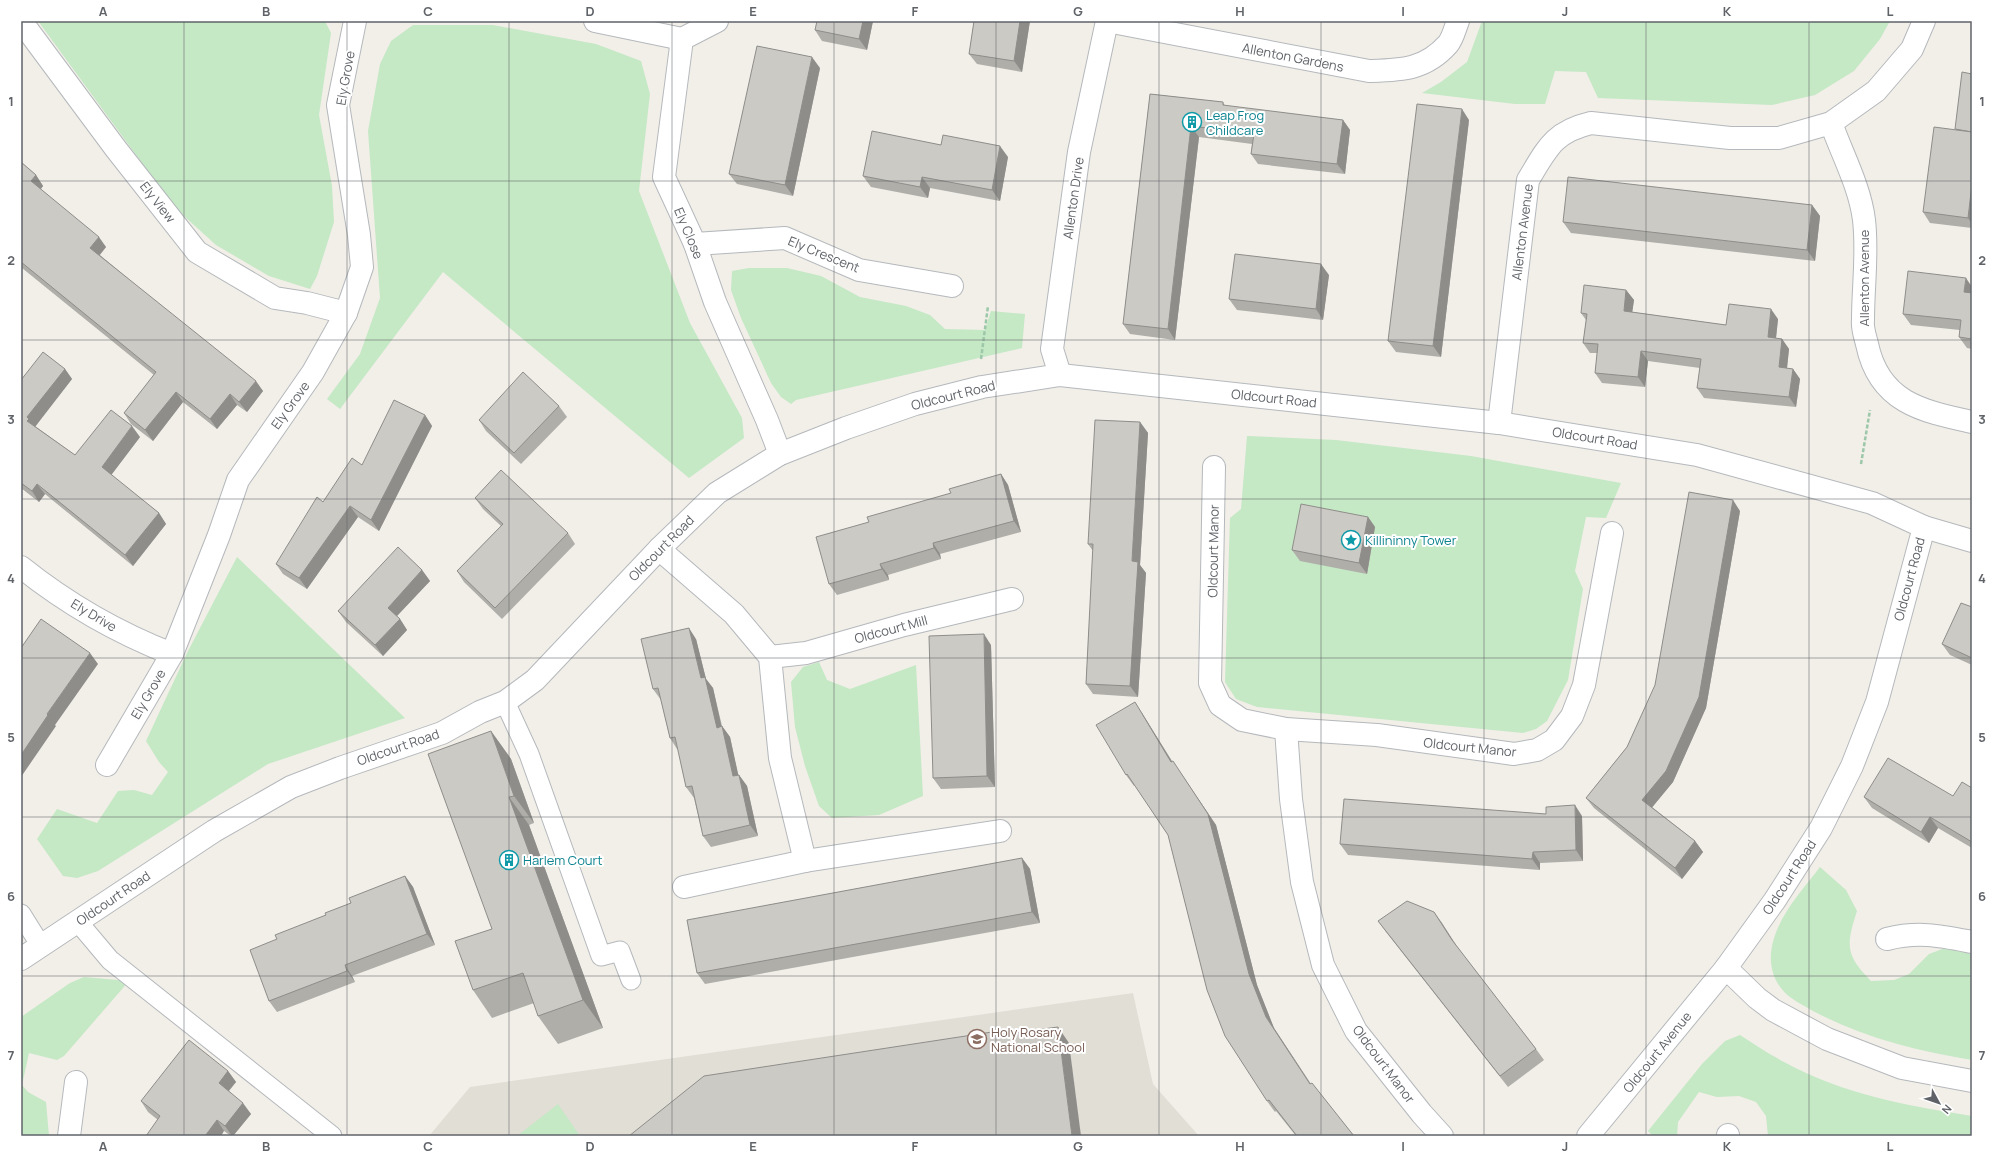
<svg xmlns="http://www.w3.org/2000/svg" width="1993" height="1157" font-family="Manrope,sans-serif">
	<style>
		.education { fill: #e1ded6 }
		.green { fill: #c5e8c5 }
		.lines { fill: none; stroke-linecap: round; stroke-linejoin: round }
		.service-casing { stroke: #b5b8bc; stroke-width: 21 }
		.minor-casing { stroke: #b5b8bc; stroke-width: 24 }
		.tertiary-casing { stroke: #b5b8bc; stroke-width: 24 }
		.path { stroke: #9cc7a9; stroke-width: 2.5; stroke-dasharray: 4 2; stroke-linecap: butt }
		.service { stroke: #fff; stroke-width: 19 }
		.minor { stroke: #fff; stroke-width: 22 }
		.tertiary { stroke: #fff; stroke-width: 22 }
		.wall { fill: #afaea9 }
		.shaded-wall { fill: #8f8d8a }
		.building { fill: #cccac5; stroke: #8f8d8a }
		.grid { fill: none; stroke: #5f6368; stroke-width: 1; stroke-opacity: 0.55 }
		.labels { text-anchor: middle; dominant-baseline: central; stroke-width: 4; stroke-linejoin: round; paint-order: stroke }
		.street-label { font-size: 13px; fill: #5f6368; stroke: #fff }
		.culture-label { font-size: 13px; fill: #0d838f; stroke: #fff; text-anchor: start }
		.education-label { font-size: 13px; fill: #785e54; stroke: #fff; text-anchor: start }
		.neatline { fill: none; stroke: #5f6368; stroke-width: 1.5 }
		.grid-label { font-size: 13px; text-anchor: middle; font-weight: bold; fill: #5f6368 }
	</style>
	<rect width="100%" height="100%" fill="#f1efe8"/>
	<path class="education" d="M1133,993L1153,1084L1199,1136H429L470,1087Z"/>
	<g class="green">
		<path d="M38,21H325L331,33L319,115L332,186L334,222L317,276L310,289L269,276L216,245L174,207Z"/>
		<path d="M1482,21H1890L1880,39L1854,71L1815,95L1772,105L1598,98L1586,72L1555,71L1545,104H1515L1422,93L1441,82L1467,62Z"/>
		<path d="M413,25H493L596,44L641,61L650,94L639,191L690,323L742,418L744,438L689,478L443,272L340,409L327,399L360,354L380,298L368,131L380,64L391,41Z"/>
		<path d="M749,268H787L821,276L860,297L906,306L930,315L945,329L985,330L991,311L1025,314L1022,348L796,400L791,404L781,397L771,383L741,318L731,290L732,271Z"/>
		<path d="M1247,436L1336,440L1471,456L1621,483L1606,518L1586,517L1575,571L1583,589L1568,680L1547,721L1536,729L1523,733L1257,707L1236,699L1225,682L1230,518L1241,509Z"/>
		<path d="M237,557L405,718L268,764L98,871L77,878L63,876L37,839L57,809L97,823L118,791L134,790L152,795L168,772L159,762L146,741L187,653Z"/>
		<path d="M819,662L827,680L850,689L916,665L923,796L879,815L832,818L819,806L805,766L795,727L791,682L803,667Z"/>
		<path d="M1820,867L1846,890L1857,911C1846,945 1845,955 1871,981L1894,980L1909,974L1929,954L1945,948L1972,954V1060C1917,1051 1865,1038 1815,1012C1803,1005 1789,999 1781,988C1773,978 1770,965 1771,953C1774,920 1801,892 1820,867Z"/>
		<path d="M84,977L129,981L64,1056L57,1060L29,1053L22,1085L28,1092L46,1102L49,1136H21V1017L70,983Z"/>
		<path d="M1740,1035C1754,1044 1769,1054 1784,1062C1842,1094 1908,1106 1972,1116V1136H1768L1766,1116L1756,1102L1739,1096L1717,1097L1699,1092L1678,1122L1677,1136H1653L1648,1131L1702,1064L1725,1041Z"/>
		<path d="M558,1104L580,1136H517Z"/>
	</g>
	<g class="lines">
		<g class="service-casing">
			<g id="service">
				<path d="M505,702L529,754L601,956L620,951L631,980"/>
				<path d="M21,914L41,946"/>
				<path d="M78,922L110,960L332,1136"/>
			</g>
		</g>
		<g class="minor-casing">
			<g id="minor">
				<path d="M21,21L116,149L197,252L275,298L307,303L346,313"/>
				<path d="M595,21L682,39"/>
				<path d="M717,21L682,39L664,177L695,244L715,302L767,420L780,454"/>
				<path d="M1107,21L1369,71C1401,70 1425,70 1448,44C1453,38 1455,28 1458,21"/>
				<path d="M1831,123C1842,154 1860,187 1864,220C1868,254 1863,286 1863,320C1862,328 1865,336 1867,344C1879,402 1921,411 1972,422"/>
				<path d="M695,244L785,238L859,270L952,286"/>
				<path d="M1060,375L1052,349L1079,152L1107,21"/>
				<path d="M1499,423L1528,180C1547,149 1553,132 1591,123L1730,138H1779L1831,123L1876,91L1912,49L1924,21"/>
				<path d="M1214,467L1210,683L1220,705L1242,720L1286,729L1377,735L1514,754L1537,750L1554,740L1572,716L1584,685L1612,533"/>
				<path d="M1924,527L1972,541"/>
				<path d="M659,549L734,614L770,657L780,758L805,861"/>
				<path d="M21,567C66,603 118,633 172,654"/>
				<path d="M770,657L806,653L904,625L1012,599"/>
				<path d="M1286,729L1291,799L1302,882L1323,965L1356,1031L1422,1114L1442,1136"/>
				<path d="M107,765L172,654L219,535L238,480L313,372L346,313L362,267L359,235L338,105L355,21"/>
				<path d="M684,887L805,861L1000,831"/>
				<path d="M1887,939C1919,931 1941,936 1972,942"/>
				<path d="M1728,1135V1136"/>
				<path d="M69,1136L76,1082"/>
				<path d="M1588,1136L1726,968"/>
			</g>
		</g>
		<g class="tertiary-casing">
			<path id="tertiary" d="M21,959L214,831L291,787L340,768L442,733L480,712L505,702L535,680L659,549L717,493L780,454L846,428L915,404L982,387L1060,375L1499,423L1697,455L1872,503L1924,527L1877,702L1852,766L1821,828L1775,900L1726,968L1757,998L1773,1010L1827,1039L1902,1068L1972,1081"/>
		</g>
		<g class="path">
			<path d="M981,359L988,306"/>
			<path d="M1861,464L1870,410"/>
		</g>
		<use href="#service" class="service"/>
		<use href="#minor" class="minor"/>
		<use href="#tertiary" class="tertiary"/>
	</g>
	<g class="wall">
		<path d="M873,21L867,50L822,41L815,30Z"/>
		<path d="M974,21H1030L1022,72L977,64L969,54Z"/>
		<path d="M820,68L793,196L737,184L729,174Z"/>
		<path d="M1972,74V228L1930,223L1923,212L1956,130Z"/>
		<path d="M1150,94L1223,102L1225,106L1343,120L1350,130L1345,174L1258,164L1251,154L1252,144L1199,137L1175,340L1130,334L1123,324Z"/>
		<path d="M1469,120L1441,357L1396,352L1388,341Z"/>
		<path d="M941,145L1008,157L1000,201L930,188L928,198L871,187L863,176Z"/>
		<path d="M21,162L36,175L43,186L41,189L106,247L100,255L263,391L247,412L237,405L217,429L183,402L153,441L131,424L124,413L154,375L22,268L21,266Z"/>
		<path d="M1812,205L1820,216L1815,261L1571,233L1563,222Z"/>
		<path d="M1329,275L1323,320L1237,310L1229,299Z"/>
		<path d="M1972,287V349L1967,348L1959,337L1960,330L1911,325L1903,314Z"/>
		<path d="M1626,290L1634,300L1632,312L1726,325L1778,319L1776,338L1782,339L1789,349L1787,368L1793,369L1800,379L1796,407L1704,398L1697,388L1700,368L1648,361L1645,387L1602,383L1595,373L1597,353H1590L1583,343L1586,320L1581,313Z"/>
		<path d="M65,369L72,379L35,426L75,455L140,437L111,475L159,513L166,524L133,566L45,494L39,502L21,488V380Z"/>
		<path d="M559,406L567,417L521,464L486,431L479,420Z"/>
		<path d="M425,415L432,426L379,531L358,517L307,589L283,574L276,564L362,465Z"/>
		<path d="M1140,422L1148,433L1140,565L1146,573L1138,697L1093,694L1086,684L1093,551L1088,544Z"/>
		<path d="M1001,474L1008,485L1021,532L940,554L941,559L888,575L889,580L837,595L829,584L869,522L951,493Z"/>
		<path d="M475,498L568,533L575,544L502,619L464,582L457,571L501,526L483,509Z"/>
		<path d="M1740,511L1706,708L1673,782L1652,807L1695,841L1703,852L1682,879L1594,808L1586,798L1627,747Z"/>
		<path d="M1368,517L1375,527L1367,574L1300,561L1292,550Z"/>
		<path d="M422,570L430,581L397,616L400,619L407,630L383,656L346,622L338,611Z"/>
		<path d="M1972,607V665L1950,655L1942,644Z"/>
		<path d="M696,639L706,679L713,688L722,726L730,737L738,775H739L747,786L758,836L711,847L703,836L694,798L686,787L678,749H677L670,738L661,700L653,689Z"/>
		<path d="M991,645L995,787L941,789L933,778Z"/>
		<path d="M1142,713L1172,761L1180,772L1216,825L1257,985L1274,1028L1311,1084L1354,1136H1296L1276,1111L1275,1112L1267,1101L1168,835L1135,785L1134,786L1126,775Z"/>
		<path d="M491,731L511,759L534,823L529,825L603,1028L558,1044L538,1016L534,1003L492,1018L473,990L492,929Z"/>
		<path d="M1972,788V848L1938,828L1929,843L1872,808L1864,797L1953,796Z"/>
		<path d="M1546,814L1582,816L1583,861L1540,863V870L1348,855L1340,844Z"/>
		<path d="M1022,858L1030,869L1040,923L705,984L697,973Z"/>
		<path d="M405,876L413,887L435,945L352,976L355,982L277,1012L269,1001L277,939Z"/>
		<path d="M1434,912L1456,946L1536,1049L1544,1060L1508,1087L1386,932L1378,921Z"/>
		<path d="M228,1071L236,1082L229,1091L251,1114L233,1136H231L224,1131L158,1120L148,1112L141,1101Z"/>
	</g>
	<g class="shaded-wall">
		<path d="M863,21H873L867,50L859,39Z"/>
		<path d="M1020,21H1030L1022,72L1014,61Z"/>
		<path d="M812,57L820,68L793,196L785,185Z"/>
		<path d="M1462,109L1469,120L1441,357L1433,346Z"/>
		<path d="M1343,120L1350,130L1345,174L1337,164Z"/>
		<path d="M1191,126L1199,137L1175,340L1168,329Z"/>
		<path d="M1000,146L1008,157L1000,201L992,190Z"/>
		<path d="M36,175L43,186L39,191L31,181Z"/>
		<path d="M922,177L930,188L928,198L920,187Z"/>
		<path d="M1972,184V224L1968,218Z"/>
		<path d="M1812,205L1820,216L1815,261L1807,250Z"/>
		<path d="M99,237L106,247L97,258L90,248Z"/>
		<path d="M1321,264L1329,275L1323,320L1316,309Z"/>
		<path d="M1966,278L1972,287V299L1964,292Z"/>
		<path d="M1626,290L1634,300L1631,321L1624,311Z"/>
		<path d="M1771,309L1778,319L1775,347L1768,337Z"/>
		<path d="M1782,339L1789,349L1786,377L1779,367Z"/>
		<path d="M1641,351L1648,361L1645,387L1638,377Z"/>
		<path d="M65,369L72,379L35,427L27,421V417Z"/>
		<path d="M1793,369L1800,379L1796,407L1789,397Z"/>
		<path d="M256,381L263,391L247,412L239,402Z"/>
		<path d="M176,392L183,402L153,441L145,430Z"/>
		<path d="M230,394L237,405L217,429L210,419Z"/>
		<path d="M425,415L432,426L379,531L371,520Z"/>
		<path d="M1140,422L1148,433L1140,565L1146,573L1138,697L1130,686L1132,561Z"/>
		<path d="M132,426L140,437L109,478L102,467Z"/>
		<path d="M1001,474L1008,485L1021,532L1014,521Z"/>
		<path d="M37,484L45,494L39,502L32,491Z"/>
		<path d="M1733,500L1740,511L1706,708L1673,782L1650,810L1642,800Z"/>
		<path d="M350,506L358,517L307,589L299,578Z"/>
		<path d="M159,513L166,524L133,566L125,555Z"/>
		<path d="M1368,517L1375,527L1367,574L1359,563Z"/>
		<path d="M933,543L940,554L941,559L934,548Z"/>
		<path d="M880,564L888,575L889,580L882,569Z"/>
		<path d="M422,570L430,581L395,618L388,608Z"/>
		<path d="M400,619L407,630L383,656L375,645Z"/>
		<path d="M689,628L696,639L706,679L713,688L724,738L717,728L701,678Z"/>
		<path d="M984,634L991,645L995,787L987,776Z"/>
		<path d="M90,653L98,664L55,725L56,726L21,777V755L47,714Z"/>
		<path d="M1135,702L1142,713L1179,773L1171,762Z"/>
		<path d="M722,726L730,737L741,787L733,776Z"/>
		<path d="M491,731L511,759L534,823L514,796Z"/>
		<path d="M1180,772L1216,825L1257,985L1274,1028L1318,1095L1266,1017L1249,974Z"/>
		<path d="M739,775L747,786L758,836L750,825Z"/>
		<path d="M509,797L529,825L603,1028L583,1000Z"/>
		<path d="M1575,805L1582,816L1583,861L1576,850Z"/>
		<path d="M1930,817L1938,828L1929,843L1921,832Z"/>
		<path d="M1695,841L1703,852L1682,879L1675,868Z"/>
		<path d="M1533,852L1540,863V870L1532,859Z"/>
		<path d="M1022,858L1030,869L1040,923L1032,912Z"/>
		<path d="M405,876L413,887L435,945L427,934Z"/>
		<path d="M1434,912L1442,923L1460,951L1452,940Z"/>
		<path d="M345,965L352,976L355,982L347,971Z"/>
		<path d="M1058,1027L1069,1043L1081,1136H1072Z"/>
		<path d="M228,1071L236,1082L226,1094L219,1083Z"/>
		<path d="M243,1103L251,1114L233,1136H232L225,1126Z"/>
		<path d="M217,1120L224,1131L221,1136H205Z"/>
	</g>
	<g class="building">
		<path d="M817,21H863L859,39L815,30Z"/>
		<path d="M974,21H1020L1014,61L969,54Z"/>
		<path d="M757,46L812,57L785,185L729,174Z"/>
		<path d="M1962,72L1972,74V132L1955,129Z"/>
		<path d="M1150,94L1223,102V105L1343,120L1337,164L1251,154L1254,134L1191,126L1168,329L1123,324Z"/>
		<path d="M1417,104L1462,109L1433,346L1388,341Z"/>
		<path d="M1934,127L1972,132V184L1968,218L1923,212Z"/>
		<path d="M872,131L941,145L943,135L1000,146L992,190L922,177L920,187L863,176Z"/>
		<path d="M21,162L36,175L31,181L99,237L90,248L256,381L239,402L230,394L210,419L176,392L145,430L124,413L156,372L21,262V250L22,248L21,247Z"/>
		<path d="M1568,177L1812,205L1807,250L1563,222Z"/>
		<path d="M1235,254L1321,264L1316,309L1229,299Z"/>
		<path d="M1908,271L1966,278L1964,292L1972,293V339L1959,337L1961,320L1903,314Z"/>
		<path d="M1584,285L1626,290L1624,311L1726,325L1729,304L1771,309L1768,337L1782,339L1779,367L1793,369L1789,397L1697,388L1701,359L1641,351L1638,377L1595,373L1598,344L1583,343L1587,314L1581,313Z"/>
		<path d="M43,352L65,369L27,417L29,419L27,421L75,455L111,410L132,426L102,467L159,513L125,555L37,484L32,491L21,483V380Z"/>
		<path d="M523,372L559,406L514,453L479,420Z"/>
		<path d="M394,400L425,415L371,520L350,506L299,578L276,564L317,497L323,502L352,458L362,465Z"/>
		<path d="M1095,420L1140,422L1132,561L1138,562L1130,686L1086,684L1093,544H1088Z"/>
		<path d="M501,470L568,533L495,608L457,571L503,524L475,498Z"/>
		<path d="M1001,474L1014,521L933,543L934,548L880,564L882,569L829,584L816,537L869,522L867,517L951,493L949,489Z"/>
		<path d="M1689,492L1733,500L1699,697L1666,771L1642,800L1695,841L1675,868L1586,798L1627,747L1655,685Z"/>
		<path d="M1301,504L1368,517L1359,563L1292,550Z"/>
		<path d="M398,547L422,570L388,608L400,619L375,645L338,611Z"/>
		<path d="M1961,603L1972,607V658L1942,644Z"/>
		<path d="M41,619L90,653L47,714L48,715L21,755V648Z"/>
		<path d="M689,628L701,678L705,677L717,728L722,726L733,776L739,775L750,825L703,836L692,786L686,787L675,737L670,738L658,688L653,689L641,639Z"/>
		<path d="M984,634L987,776L933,778L929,636Z"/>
		<path d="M1135,702L1171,762L1173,761L1208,814L1249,974L1266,1017L1310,1084L1312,1083L1354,1136H1297L1269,1100L1267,1101L1225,1036L1207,990L1168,835L1127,774L1126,775L1096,725Z"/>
		<path d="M491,731L514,796L509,797L583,1000L538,1016L523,973L473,990L455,941L492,929L428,754Z"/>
		<path d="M1888,758L1953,796L1962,782L1972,788V842L1930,817L1921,832L1864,797Z"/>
		<path d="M1344,799L1546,814V807L1575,805L1576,850L1533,852L1532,859L1340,844Z"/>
		<path d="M1022,858L1032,912L697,973L687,920Z"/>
		<path d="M405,876L427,934L345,965L347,971L269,1001L250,950L277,939L275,935L326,915L325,913L351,903L349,898Z"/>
		<path d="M1407,901L1434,912L1452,940L1536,1049L1500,1076L1378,921Z"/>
		<path d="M1058,1027L1072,1136H629L704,1076L1005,1030L1006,1034Z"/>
		<path d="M189,1040L228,1071L219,1083L243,1103L225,1126L217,1120L205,1136H146L160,1116L141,1101Z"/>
	</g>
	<path class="grid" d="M184,21V1136M347,21V1136M509,21V1136M672,21V1136M834,21V1136M996,21V1136M1159,21V1136M1321,21V1136M1484,21V1136M1646,21V1136M1809,21V1136M21,181H1972M21,340H1972M21,499H1972M21,658H1972M21,817H1972M21,976H1972"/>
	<defs>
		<g id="building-ring" transform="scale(1)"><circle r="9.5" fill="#fff" stroke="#0f9aa8" stroke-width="1.5"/><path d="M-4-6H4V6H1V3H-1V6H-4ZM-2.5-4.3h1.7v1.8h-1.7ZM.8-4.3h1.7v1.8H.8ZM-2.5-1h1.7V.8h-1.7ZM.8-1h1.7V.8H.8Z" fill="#0f9aa8"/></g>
		<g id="sight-ring" transform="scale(1)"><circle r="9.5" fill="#fff" stroke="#0f9aa8" stroke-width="1.5"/><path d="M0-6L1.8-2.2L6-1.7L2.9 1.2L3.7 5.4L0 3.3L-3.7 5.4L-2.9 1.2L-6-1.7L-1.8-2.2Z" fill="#0f9aa8"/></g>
		<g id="school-ring" transform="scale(1)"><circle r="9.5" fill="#fff" stroke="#8d6e63" stroke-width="1.5"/><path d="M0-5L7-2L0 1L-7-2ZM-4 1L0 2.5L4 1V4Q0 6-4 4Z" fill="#8d6e63"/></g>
	</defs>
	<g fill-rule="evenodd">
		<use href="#building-ring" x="1192" y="122"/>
		<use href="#sight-ring" x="1351" y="540"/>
		<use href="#building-ring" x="509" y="860"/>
		<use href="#school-ring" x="977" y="1039"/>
	</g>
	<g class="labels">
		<g class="street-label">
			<text transform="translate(1293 57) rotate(11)">Allenton Gardens</text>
			<text transform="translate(345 78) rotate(-80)">Ely Grove</text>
			<text transform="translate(1073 198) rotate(-82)">Allenton Drive</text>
			<text transform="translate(158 202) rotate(52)">Ely View</text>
			<text transform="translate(1522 232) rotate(-83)">Allenton Avenue</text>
			<text transform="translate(689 233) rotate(67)">Ely Close</text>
			<text transform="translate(824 254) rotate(22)">Ely Crescent</text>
			<text transform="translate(1864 278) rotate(-90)">Allenton Avenue</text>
			<text transform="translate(953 395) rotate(-14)">Oldcourt Road</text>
			<text transform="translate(1274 398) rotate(6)">Oldcourt Road</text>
			<text transform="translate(290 405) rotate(-54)">Ely Grove</text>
			<text transform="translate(1595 438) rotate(9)">Oldcourt Road</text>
			<text transform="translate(661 548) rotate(-45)">Oldcourt Road</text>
			<text transform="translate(1213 551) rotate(-89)">Oldcourt Manor</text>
			<text transform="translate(1909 579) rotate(-75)">Oldcourt Road</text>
			<text transform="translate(94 615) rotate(31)">Ely Drive</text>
			<text transform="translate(891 629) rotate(-15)">Oldcourt Mill</text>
			<text transform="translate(148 694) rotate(-60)">Ely Grove</text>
			<text transform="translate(398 747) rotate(-19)">Oldcourt Road</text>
			<text transform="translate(1470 747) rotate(6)">Oldcourt Manor</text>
			<text transform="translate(1789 877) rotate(-57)">Oldcourt Road</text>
			<text transform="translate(113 898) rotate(-34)">Oldcourt Road</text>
			<text transform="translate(1657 1052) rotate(-51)">Oldcourt Avenue</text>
			<text transform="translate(1384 1064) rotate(53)">Oldcourt Manor</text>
		</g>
		<g class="culture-label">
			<text x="1206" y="115">Leap Frog<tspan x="1206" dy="15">Childcare</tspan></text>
			<text x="1365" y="540">Killininny Tower</text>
			<text x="523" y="860">Harlem Court</text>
		</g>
		<g class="education-label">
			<text x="991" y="1032">Holy Rosary<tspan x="991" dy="15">National School</tspan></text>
		</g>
	</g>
	<rect width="1993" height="1157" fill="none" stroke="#ffffff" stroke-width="44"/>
	<g transform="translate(1939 1103) rotate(130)" stroke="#ffffff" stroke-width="3" paint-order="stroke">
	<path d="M0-3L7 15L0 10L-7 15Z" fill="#5f6368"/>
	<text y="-6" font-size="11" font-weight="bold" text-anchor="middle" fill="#5f6368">N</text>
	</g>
	<rect x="22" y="22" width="1949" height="1113" class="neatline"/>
	<g class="grid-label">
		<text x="103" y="16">A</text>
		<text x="266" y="16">B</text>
		<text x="428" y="16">C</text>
		<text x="590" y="16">D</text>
		<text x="753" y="16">E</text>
		<text x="915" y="16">F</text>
		<text x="1078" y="16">G</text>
		<text x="1240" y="16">H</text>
		<text x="1403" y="16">I</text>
		<text x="1565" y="16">J</text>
		<text x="1727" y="16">K</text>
		<text x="1890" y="16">L</text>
		<text x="11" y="106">1</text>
		<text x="1982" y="106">1</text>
		<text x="11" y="265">2</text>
		<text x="1982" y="265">2</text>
		<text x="11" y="424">3</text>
		<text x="1982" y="424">3</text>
		<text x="11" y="583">4</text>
		<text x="1982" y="583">4</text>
		<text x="11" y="742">5</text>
		<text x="1982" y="742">5</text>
		<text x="11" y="901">6</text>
		<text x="1982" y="901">6</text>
		<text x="11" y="1060">7</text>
		<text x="1982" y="1060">7</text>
		<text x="103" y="1151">A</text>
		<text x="266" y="1151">B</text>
		<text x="428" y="1151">C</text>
		<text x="590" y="1151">D</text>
		<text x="753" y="1151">E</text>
		<text x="915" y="1151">F</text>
		<text x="1078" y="1151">G</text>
		<text x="1240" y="1151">H</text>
		<text x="1403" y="1151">I</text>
		<text x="1565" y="1151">J</text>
		<text x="1727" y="1151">K</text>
		<text x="1890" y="1151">L</text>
	</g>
</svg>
